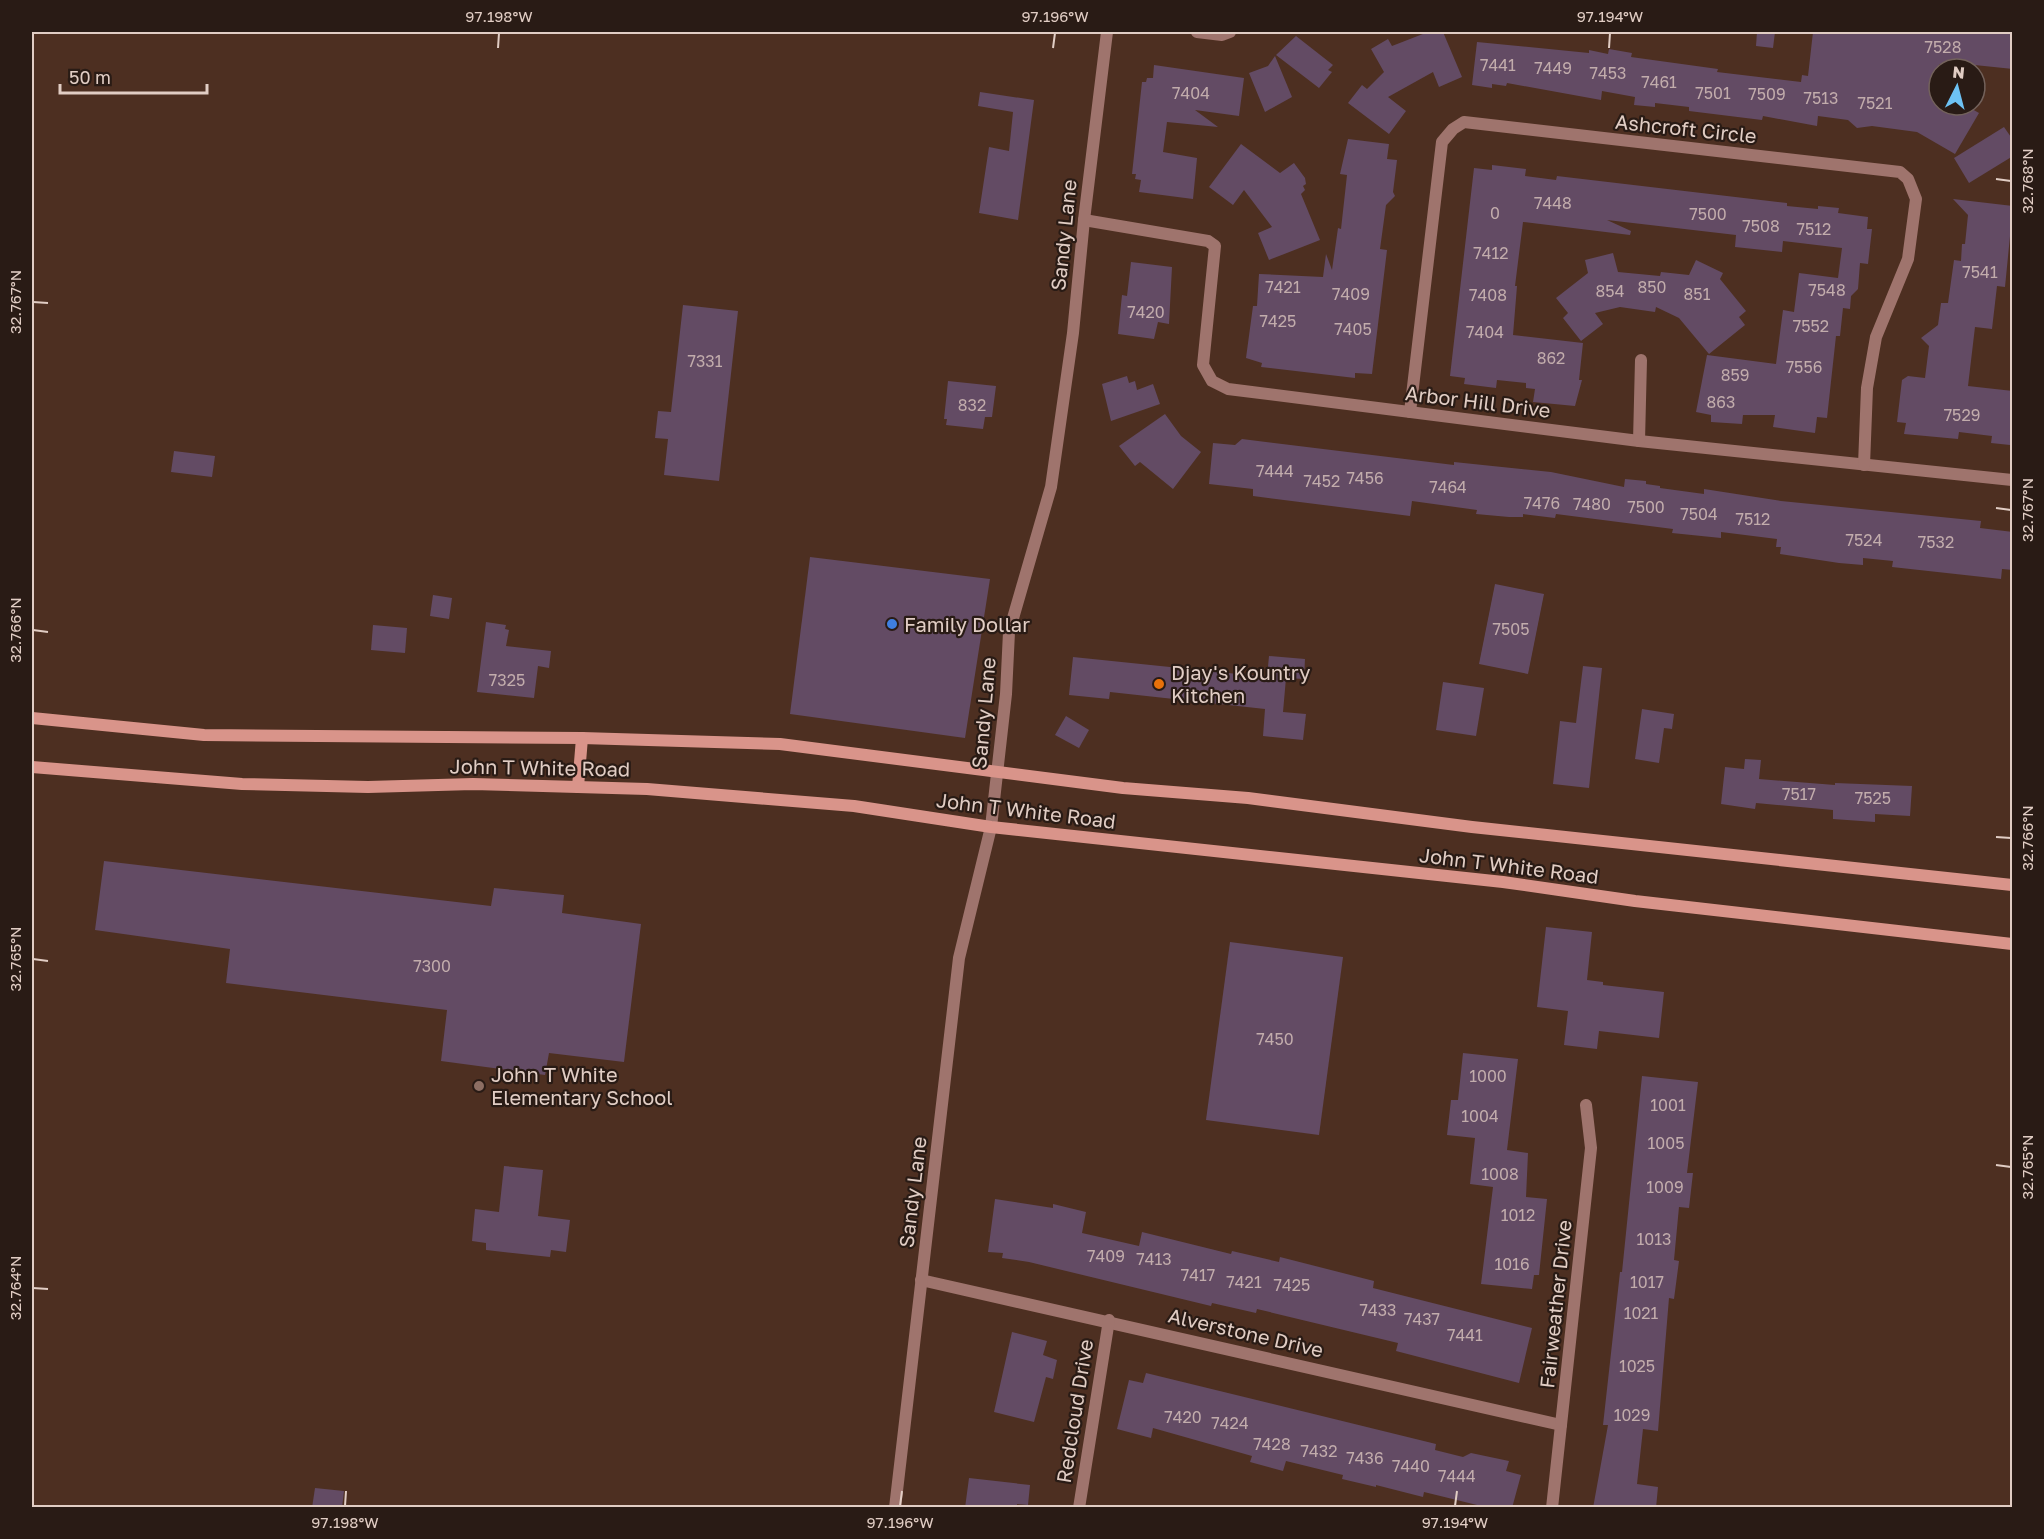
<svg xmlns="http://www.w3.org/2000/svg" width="2044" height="1539" font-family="'Golos Text',sans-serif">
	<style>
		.building { fill: #634b64 }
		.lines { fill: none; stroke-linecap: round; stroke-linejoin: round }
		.minor { stroke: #9f746d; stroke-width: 12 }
		.tertiary { stroke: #9f746d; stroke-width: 12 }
		.secondary { stroke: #d9948a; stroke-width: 12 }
		.ticks { fill: none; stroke: #e1cdc4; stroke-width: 2 }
		.shop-dot { fill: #3f7fe0; stroke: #291b15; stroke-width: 2 }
		.food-dot { fill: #e8710a; stroke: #291b15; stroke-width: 2 }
		.education-dot { fill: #8d6e63; stroke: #291b15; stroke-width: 2 }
		.labels { text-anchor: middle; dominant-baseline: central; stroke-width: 4.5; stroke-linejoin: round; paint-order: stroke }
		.number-label { font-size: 16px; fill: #c2acac }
		.street-label { font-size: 20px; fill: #e1cdc4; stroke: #291b15 }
		.poi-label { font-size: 20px; fill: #e1cdc4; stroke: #291b15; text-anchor: start }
		.neatline { fill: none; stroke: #e1cdc4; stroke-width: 2 }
		.ticks-label { font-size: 15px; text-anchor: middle; fill: #e1cdc4 }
	</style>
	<rect width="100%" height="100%" fill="#4d2f21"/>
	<g class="building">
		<path d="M1428,32H1443L1462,77L1439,87L1433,72L1388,97L1406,111L1389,134L1348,103L1362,85L1367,89L1384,72L1371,49L1388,39L1392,46Z"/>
		<path d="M1757,32H1775L1773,48L1756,46Z"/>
		<path d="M1813,32H2013V69L1965,64V67L1939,64L1937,105H1965L1979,113L1955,154L1917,132L1872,126L1857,128L1848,120L1818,116L1817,126L1763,116L1762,120L1689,111V107L1655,103V107L1634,105L1635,97L1602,91L1601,100L1507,83L1506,86L1492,84V88L1472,85L1477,42L1589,53V50L1608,54L1609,49L1632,53L1631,57L1718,69L1717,72L1801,82L1802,75L1808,76Z"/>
		<path d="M1296,36L1333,65L1328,70L1332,72L1319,88L1276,55Z"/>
		<path d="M1275,56L1292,97L1265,112L1249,73L1268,66Z"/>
		<path d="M1154,65L1244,78L1239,116L1195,110L1218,127L1167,122L1163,152L1197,158L1193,199L1139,192L1141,180L1135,179L1136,174H1132L1142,82H1146L1147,78H1153Z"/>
		<path d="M980,92L1034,100L1018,220L979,213L989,147L1009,151L1013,112L978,106Z"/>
		<path d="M2004,127L2013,140V156L1969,183L1954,158Z"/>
		<path d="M1348,139L1389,144L1387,159L1397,160L1393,192L1395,196L1386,205L1380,249L1387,250L1372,374L1355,373V378L1261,367L1262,363L1246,358L1253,306H1257L1259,274L1323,277L1326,254L1332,270L1338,228L1341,229L1347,175L1340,174Z"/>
		<path d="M1241,144L1280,173L1294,163L1305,178L1306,184L1303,186L1305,190L1301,194L1320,240L1269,260L1258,233L1272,227L1244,190L1233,205L1209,187Z"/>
		<path d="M1492,165L1526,169L1525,176L1556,180L1557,176L1787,203V206L1818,209V206L1839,208L1838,213L1868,217L1867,229H1872L1868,264L1860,263L1858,289L1851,296L1850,309L1843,308L1840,336H1836L1827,418L1817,417L1815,433L1773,427L1775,415H1743L1742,424L1711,422V415L1696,412L1707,355L1776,364L1783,310L1794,312L1799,273L1838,278L1842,248L1783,241L1782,252L1735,247L1736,235L1607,220L1631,231L1630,235L1523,222L1515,286H1517L1513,335L1583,343L1579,380H1582L1575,406L1533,402L1535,389L1526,388V383L1497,380L1496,388L1464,384L1465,378L1450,376L1474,168L1492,170Z"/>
		<path d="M1953,199L2013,206L2005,287L1997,286L1992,329L1975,327L1968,386L2013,391V434L2010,445L1991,443L1992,436L1959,432L1958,439L1904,434L1906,423L1897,422L1902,380L1908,376L1925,378L1929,346L1921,338L1938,325L1941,303H1948L1954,260L1961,261L1962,244H1965L1968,215Z"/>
		<path d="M1613,253L1618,272L1660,276L1661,272L1689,275L1696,260L1723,273L1720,279L1746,311L1739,317L1745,325L1709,354L1679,318L1656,307L1655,312L1620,307L1595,313L1603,324L1581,341L1563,318L1568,313L1556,298L1588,273L1585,260Z"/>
		<path d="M1131,262L1172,267L1169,324L1158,322L1154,339L1118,334L1122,295L1127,296Z"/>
		<path d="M683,305L738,311L719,481L664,475L668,439L655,438L658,411L671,412Z"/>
		<path d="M1127,376L1129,383L1135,381L1137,390L1153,384L1160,404L1111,421L1102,384Z"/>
		<path d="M948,381L996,386L992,417H985L983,429L946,425L947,419H944Z"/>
		<path d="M1165,414L1181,436L1201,452L1173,489L1140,462L1135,466L1119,446Z"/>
		<path d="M1242,439L1454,465V462L1551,472L1624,487L1625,479L1646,481V484L1660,486V488L1704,494V489L1781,501L1981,521L1980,528L2013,532V570L2002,569L2001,579L1892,567L1893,561L1863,558V565L1839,563L1780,554L1781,547H1776L1777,539L1721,532V538L1672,533L1673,529L1556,514L1555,518L1523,514V517H1509L1476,514L1477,510L1412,501L1410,516L1253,496V489L1209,484L1213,443L1235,445Z"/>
		<path d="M174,451L215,456L212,477L171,472Z"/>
		<path d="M810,557L990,579L965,738L790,714Z"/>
		<path d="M1495,584L1544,594L1528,674L1479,664Z"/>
		<path d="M433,595L452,598L449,619L430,616Z"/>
		<path d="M486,622L506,625L505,629L509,630L506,646L551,651L549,668L538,666L534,698L477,692Z"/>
		<path d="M373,625L407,628L405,653L371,650Z"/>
		<path d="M1269,656L1305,659L1304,679L1286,678L1283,712L1306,714L1303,740L1263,736L1265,709L1110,692L1109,699L1069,695L1073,657L1267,677Z"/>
		<path d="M1583,666L1602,668L1589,788L1553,784L1560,721L1576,723Z"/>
		<path d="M1443,682L1484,688L1476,736L1436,730Z"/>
		<path d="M1642,709L1674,714L1672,729L1664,728L1659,763L1635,759Z"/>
		<path d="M1066,716L1089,730L1079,748L1055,735Z"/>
		<path d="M1745,759L1761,760L1759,779L1835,785V783L1912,786L1910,816L1875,814V822L1833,819V810L1756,803L1755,809L1721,804L1725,767L1744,769Z"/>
		<path d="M104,861L491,906L494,888L564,895L562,913L641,924L624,1062L549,1053L545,1075L441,1061L447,1010L226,983L230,949L95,930Z"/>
		<path d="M1546,927L1592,932L1587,980L1603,982V985L1664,992L1659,1038L1599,1031L1597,1049L1564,1045L1568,1011L1537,1007Z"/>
		<path d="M1230,942L1343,957L1319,1135L1206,1120Z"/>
		<path d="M1463,1053L1518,1059L1507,1150L1528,1153L1526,1197L1547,1199L1539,1275H1534L1532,1289L1481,1284L1493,1187L1470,1184L1475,1138L1447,1135L1451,1100H1458Z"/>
		<path d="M1642,1076L1698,1082L1687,1173H1693L1689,1208L1679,1207L1674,1260L1679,1261L1674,1299L1669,1298L1658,1431L1643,1429L1637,1484L1658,1487L1656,1508H1593L1608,1425H1603L1620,1272H1622Z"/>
		<path d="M504,1166L543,1170L538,1216L570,1220L566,1252L551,1250L550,1257L486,1250V1243L472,1241L475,1209L499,1212Z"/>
		<path d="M995,1199L1053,1208V1204L1086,1212L1082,1233L1139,1246L1142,1232L1231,1254L1232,1251L1279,1262L1280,1257L1374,1281L1373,1288L1532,1328L1519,1383L1396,1351L1398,1343L1257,1309L1256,1313L1212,1303L1211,1306L1029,1262L1002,1258L1003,1253L988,1252Z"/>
		<path d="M1012,1332L1047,1341L1043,1355L1057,1360L1053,1379L1046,1377L1034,1422L994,1412Z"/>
		<path d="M1146,1373L1436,1444L1435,1450L1463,1457L1471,1453L1509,1461L1506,1471L1521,1475L1512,1508H1476L1477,1505L1424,1492L1423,1497L1376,1485V1487L1342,1479L1343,1475L1286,1461L1283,1471L1250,1462L1252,1456L1153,1428L1151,1438L1117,1429L1129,1380L1143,1383Z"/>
		<path d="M969,1478L1030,1485L1028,1505L1017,1504V1508H965Z"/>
		<path d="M315,1488L344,1491L342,1508H312Z"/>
	</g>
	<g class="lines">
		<g class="minor">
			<path d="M1197,32L1222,35L1230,32"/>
			<path d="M1084,220L1208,241L1215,246L1203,365L1212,381L1228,389L1639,441L2012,480"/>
			<path d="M1410,412L1442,142L1453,129L1464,122L1900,172L1908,179L1916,199L1908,259L1876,337L1867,388L1864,465"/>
			<path d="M1639,441L1641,360"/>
			<path d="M921,1280L1561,1425"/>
			<path d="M1079,1508L1109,1320"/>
			<path d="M1552,1508L1591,1148L1586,1105"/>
		</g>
		<path class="tertiary" d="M895,1508L959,958L991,827L1006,694L1009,632L1051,487L1073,333L1084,220L1107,32"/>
		<g class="secondary">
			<path d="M32,718L204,735L582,738L780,744L1123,788L1248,798L1472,827L2012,885"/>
			<path d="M32,767L242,784L368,787L473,784L647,789L854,806L991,827L1503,882L1635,901L2012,944"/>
			<path d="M578,787L582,738"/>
		</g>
	</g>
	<path class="ticks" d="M498,48L499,33M1053,48L1055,33M1609,48L1610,33M1996,179L2011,181M33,302L48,303M1996,508L2011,510M33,630L48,632M1996,837L2011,838M33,959L48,961M1996,1165L2011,1167M33,1288L48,1289M345,1506L346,1491M900,1506L902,1491M1455,1506L1457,1491"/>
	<circle class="shop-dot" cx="892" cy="624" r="6"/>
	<circle class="food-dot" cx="1159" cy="684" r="6"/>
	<circle class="education-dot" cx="479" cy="1086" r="6"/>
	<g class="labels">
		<g class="number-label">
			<text x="1943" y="47">7528</text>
			<text x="1498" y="65">7441</text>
			<text x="1553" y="68">7449</text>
			<text x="1608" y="73">7453</text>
			<text x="1659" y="82">7461</text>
			<text x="1191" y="93">7404</text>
			<text x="1713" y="93">7501</text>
			<text x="1767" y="94">7509</text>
			<text x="1821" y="98">7513</text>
			<text x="1875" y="103">7521</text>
			<text x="1553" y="203">7448</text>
			<text x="1495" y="213">0</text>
			<text x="1708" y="214">7500</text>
			<text x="1761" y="226">7508</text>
			<text x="1814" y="229">7512</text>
			<text x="1491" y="253">7412</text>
			<text x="1980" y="272">7541</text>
			<text x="1283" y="287">7421</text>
			<text x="1652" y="287">850</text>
			<text x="1827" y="290">7548</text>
			<text x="1610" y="291">854</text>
			<text x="1351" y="294">7409</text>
			<text x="1697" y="294">851</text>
			<text x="1488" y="295">7408</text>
			<text x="1146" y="312">7420</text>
			<text x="1278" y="321">7425</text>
			<text x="1811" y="326">7552</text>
			<text x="1353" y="329">7405</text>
			<text x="1485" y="332">7404</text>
			<text x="1551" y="358">862</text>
			<text x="705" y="361">7331</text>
			<text x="1804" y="367">7556</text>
			<text x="1735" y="375">859</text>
			<text x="1721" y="402">863</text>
			<text x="972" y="405">832</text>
			<text x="1962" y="415">7529</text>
			<text x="1275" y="471">7444</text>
			<text x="1365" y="478">7456</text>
			<text x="1322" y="481">7452</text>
			<text x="1448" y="487">7464</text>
			<text x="1542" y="503">7476</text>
			<text x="1592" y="504">7480</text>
			<text x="1646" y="507">7500</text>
			<text x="1699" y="514">7504</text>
			<text x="1753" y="519">7512</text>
			<text x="1864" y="540">7524</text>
			<text x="1936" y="542">7532</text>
			<text x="1511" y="629">7505</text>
			<text x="507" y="680">7325</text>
			<text x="1799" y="794">7517</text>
			<text x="1873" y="798">7525</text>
			<text x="432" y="966">7300</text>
			<text x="1275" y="1039">7450</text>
			<text x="1488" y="1076">1000</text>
			<text x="1668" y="1105">1001</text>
			<text x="1480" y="1116">1004</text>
			<text x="1666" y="1143">1005</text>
			<text x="1500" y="1174">1008</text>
			<text x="1665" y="1187">1009</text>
			<text x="1518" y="1215">1012</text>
			<text x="1654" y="1239">1013</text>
			<text x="1106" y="1256">7409</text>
			<text x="1154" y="1259">7413</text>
			<text x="1512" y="1264">1016</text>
			<text x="1198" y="1275">7417</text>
			<text x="1244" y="1282">7421</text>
			<text x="1647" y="1282">1017</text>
			<text x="1292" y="1285">7425</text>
			<text x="1378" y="1310">7433</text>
			<text x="1641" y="1313">1021</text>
			<text x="1422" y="1319">7437</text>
			<text x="1465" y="1335">7441</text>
			<text x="1637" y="1366">1025</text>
			<text x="1632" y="1415">1029</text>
			<text x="1183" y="1417">7420</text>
			<text x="1230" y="1423">7424</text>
			<text x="1272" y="1444">7428</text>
			<text x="1319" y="1451">7432</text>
			<text x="1365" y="1458">7436</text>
			<text x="1411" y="1466">7440</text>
			<text x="1457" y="1476">7444</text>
		</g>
		<g class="street-label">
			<text transform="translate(1686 128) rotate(6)">Ashcroft Circle</text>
			<text transform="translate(1063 235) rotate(-84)">Sandy Lane</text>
			<text transform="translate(1478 401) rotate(7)">Arbor Hill Drive</text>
			<text transform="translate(983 713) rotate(-85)">Sandy Lane</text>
			<text transform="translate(540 767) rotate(1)">John T White Road</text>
			<text transform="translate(1026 810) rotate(7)">John T White Road</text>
			<text transform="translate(1509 865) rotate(7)">John T White Road</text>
			<text transform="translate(912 1192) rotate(-83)">Sandy Lane</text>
			<text transform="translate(1555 1304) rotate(-84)">Fairweather Drive</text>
			<text transform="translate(1246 1332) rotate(13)">Alverstone Drive</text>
			<text transform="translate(1074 1411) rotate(-81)">Redcloud Drive</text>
		</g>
		<g class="poi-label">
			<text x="904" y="624">Family Dollar</text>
			<text x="1171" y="672">Djay's Kountry<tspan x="1171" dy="23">Kitchen</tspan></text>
			<text x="491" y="1074">John T White<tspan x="491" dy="23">Elementary School</tspan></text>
		</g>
	</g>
	<rect width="2044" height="1539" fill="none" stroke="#291b15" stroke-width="66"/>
	<g transform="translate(1957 87) rotate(6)"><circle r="28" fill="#291b15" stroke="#73625b" stroke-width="1.5"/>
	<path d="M0-4.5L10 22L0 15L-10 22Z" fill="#6dc2f3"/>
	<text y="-9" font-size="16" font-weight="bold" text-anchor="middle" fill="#e1cdc4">N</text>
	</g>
	<path d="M60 84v9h147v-9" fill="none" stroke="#e1cdc4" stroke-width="3"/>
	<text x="69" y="84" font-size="18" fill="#e1cdc4" stroke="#291b15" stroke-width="4.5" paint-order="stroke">50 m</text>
	<rect x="33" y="33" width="1978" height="1473" class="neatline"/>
	<g class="ticks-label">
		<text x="499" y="22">97.198°W</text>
		<text x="1055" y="22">97.196°W</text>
		<text x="1610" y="22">97.194°W</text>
		<text transform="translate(2028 181) rotate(-90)" y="5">32.768°N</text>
		<text transform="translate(16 302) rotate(-90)" y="5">32.767°N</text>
		<text transform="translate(2028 510) rotate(-90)" y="5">32.767°N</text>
		<text transform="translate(16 630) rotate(-90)" y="5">32.766°N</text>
		<text transform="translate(2028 838) rotate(-90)" y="5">32.766°N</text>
		<text transform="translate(16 959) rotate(-90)" y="5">32.765°N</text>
		<text transform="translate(2028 1167) rotate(-90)" y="5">32.765°N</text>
		<text transform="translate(16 1288) rotate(-90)" y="5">32.764°N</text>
		<text x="345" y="1528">97.198°W</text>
		<text x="900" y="1528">97.196°W</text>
		<text x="1455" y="1528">97.194°W</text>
	</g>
</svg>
